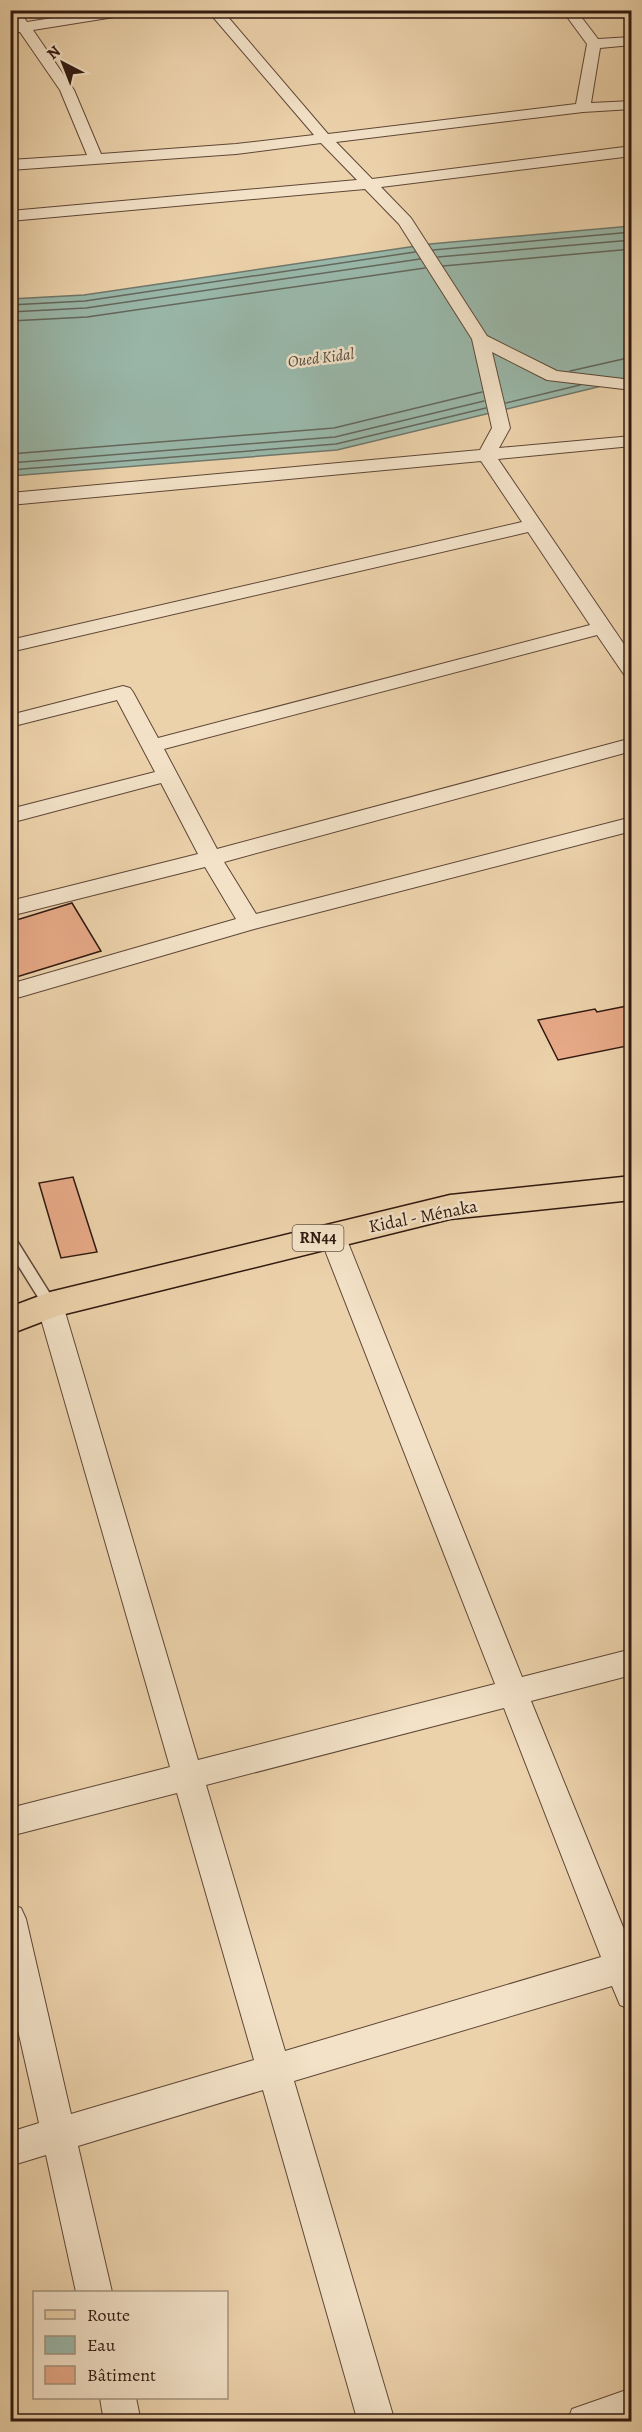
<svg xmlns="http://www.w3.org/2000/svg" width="642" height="2432" font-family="Alegreya,serif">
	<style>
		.water { fill: #99b8aa; stroke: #6f786c; stroke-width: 1.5 }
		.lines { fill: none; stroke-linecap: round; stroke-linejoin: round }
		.shore { stroke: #64685d; stroke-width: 1.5 }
		.building { fill: #e7a987; stroke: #301910; stroke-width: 1.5 }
		.lane-casing { stroke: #5f4737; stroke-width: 15 }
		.street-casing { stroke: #5f4737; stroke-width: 2 }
		.primary-casing { stroke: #301910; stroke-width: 3 }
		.lane { stroke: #f3e2c8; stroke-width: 12 }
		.street { fill: #f3e2c8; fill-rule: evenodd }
		.primary { fill: #ecd2ab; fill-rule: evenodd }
		.labels { text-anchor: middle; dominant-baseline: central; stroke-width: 5; stroke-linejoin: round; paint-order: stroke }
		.far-water-label { font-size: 16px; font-style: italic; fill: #50493e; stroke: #f3e2c8 }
		.shield { fill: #f3e2c8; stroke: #6a5547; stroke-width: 1.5 }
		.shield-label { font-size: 16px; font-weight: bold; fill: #301910 }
		.street-label { font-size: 18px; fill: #301910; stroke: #f3e2c8 }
	</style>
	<rect width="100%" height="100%" fill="#ecd2ab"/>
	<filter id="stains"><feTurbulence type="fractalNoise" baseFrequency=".00333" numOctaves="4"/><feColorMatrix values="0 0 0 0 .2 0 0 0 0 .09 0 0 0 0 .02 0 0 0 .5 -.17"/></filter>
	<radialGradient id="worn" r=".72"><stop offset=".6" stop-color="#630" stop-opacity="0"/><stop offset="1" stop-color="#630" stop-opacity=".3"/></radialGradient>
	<path class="water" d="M631,226V379L337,450L11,476V299L84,295L430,244Z"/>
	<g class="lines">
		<g class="shore">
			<path d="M433,250L632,232"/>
			<path d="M438,257L632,240"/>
			<path d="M443,266L632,249"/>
			<path d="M10,305L85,301L415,252"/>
			<path d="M10,312L86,308L420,259"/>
			<path d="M10,321L87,317L425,268"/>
			<path d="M570,371L632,357"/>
			<path d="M506,403L580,385"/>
			<path d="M10,454L334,428L482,392"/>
			<path d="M10,463L335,437L484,401"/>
			<path d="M10,470L336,444L486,408"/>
		</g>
	</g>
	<g class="building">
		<path d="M72,903L101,951L10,979V922Z"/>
		<path d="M632,1005V1045L558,1060L538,1020L595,1009L597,1012Z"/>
		<path d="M73,1177L97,1252L61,1258L39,1183Z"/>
	</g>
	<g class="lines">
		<g class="lane-casing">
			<path id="lane" d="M10,1241L50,1305"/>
		</g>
		<g class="street-casing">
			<g id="street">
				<path d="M10,10H19L27,22L103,10H140L133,14L33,30L74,90L101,154L236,144L314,135L207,10H222L328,134L576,104L587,44L562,10H576L598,39L632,37V45L600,48L591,103L632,101V109L583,112L336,142L372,179L632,146V156L381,187L411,218L487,336L557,371L632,380V390L547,380L492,352L510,428L499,448L632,436V446L498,459L632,656V678L625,676L597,635L164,749L217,849L632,738V751L224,862L256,914L632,817V831L254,929L10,1000V984L236,919L205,867L10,916V901L198,854L161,783L10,823V809L155,772L117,700L10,727V715L123,686L130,688L133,692L158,738L590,625L528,532L10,652V640L522,522L481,461L10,505V493L480,450L492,428L472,339L399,224L365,189L10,221V211L357,180L321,143L236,154L10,170V160L87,155L60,90L20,32L10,33V25L15,24L10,18Z"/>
				<path d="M332,1225L341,1228L345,1235L522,1677L632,1649V1675L531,1701L632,1949V2010L620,2005L612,1986L294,2081L395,2422H358L263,2090L78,2146L112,2292H76L46,2155L10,2166V2132L39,2123L10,1995V1904L21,1908L26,1919L71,2114L254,2060L177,1793L10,1836V1808L170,1767L37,1305L41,1298L50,1295L59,1298L63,1305L198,1760L495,1684L319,1235L323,1228ZM504,1708L601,1957L285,2051L206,1785Z"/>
				<path d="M632,2388V2422H567L572,2409Z"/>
				<path d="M100,2398H136L141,2422H104Z"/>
			</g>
		</g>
		<g class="primary-casing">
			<path id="primary" d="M632,1176V1200L450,1219L57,1316L10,1334V1307L50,1292L450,1195Z"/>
		</g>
		<use href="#lane" class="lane"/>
		<use href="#street" class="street"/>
		<use href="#primary" class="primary"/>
	</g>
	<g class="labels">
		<g class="far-water-label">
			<text transform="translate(321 358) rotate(-7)">Oued Kidal</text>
		</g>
		<rect class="shield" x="292.5" y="1225" width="51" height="26" rx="4.5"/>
		<g class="shield-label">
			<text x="318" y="1238">RN44</text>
		</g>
		<g class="street-label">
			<text transform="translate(423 1216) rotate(-11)">Kidal - Ménaka</text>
		</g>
	</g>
	<rect width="642" height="2432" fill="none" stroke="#ecd2ab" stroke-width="36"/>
	<rect x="12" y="12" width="618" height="2408" fill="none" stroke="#301910" stroke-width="3"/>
	<rect x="18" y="18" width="606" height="2396" fill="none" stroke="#301910" stroke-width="1.5"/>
	<rect x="33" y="2291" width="195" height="108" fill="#f3e2c8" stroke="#a5927e" stroke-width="1.5"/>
	<rect x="45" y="2310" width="30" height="9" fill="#ecd2ab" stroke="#a5927e" stroke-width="1.5"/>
	<text x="87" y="2321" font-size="18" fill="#301910">Route</text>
	<rect x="45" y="2336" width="30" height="18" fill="#99b8aa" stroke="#a5927e" stroke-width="1.5"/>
	<text x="87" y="2351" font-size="18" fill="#301910">Eau</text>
	<rect x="45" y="2366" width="30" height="18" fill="#e7a987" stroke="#a5927e" stroke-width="1.5"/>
	<text x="87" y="2381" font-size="18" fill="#301910">Bâtiment</text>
	<g transform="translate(63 63) rotate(318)" stroke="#f3e2c8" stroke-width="4.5" paint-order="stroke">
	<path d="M0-4.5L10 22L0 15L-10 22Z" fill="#301910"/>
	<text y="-9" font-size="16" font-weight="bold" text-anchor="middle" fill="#301910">N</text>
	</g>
	<rect width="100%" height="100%" filter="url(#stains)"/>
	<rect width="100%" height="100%" fill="url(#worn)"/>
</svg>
